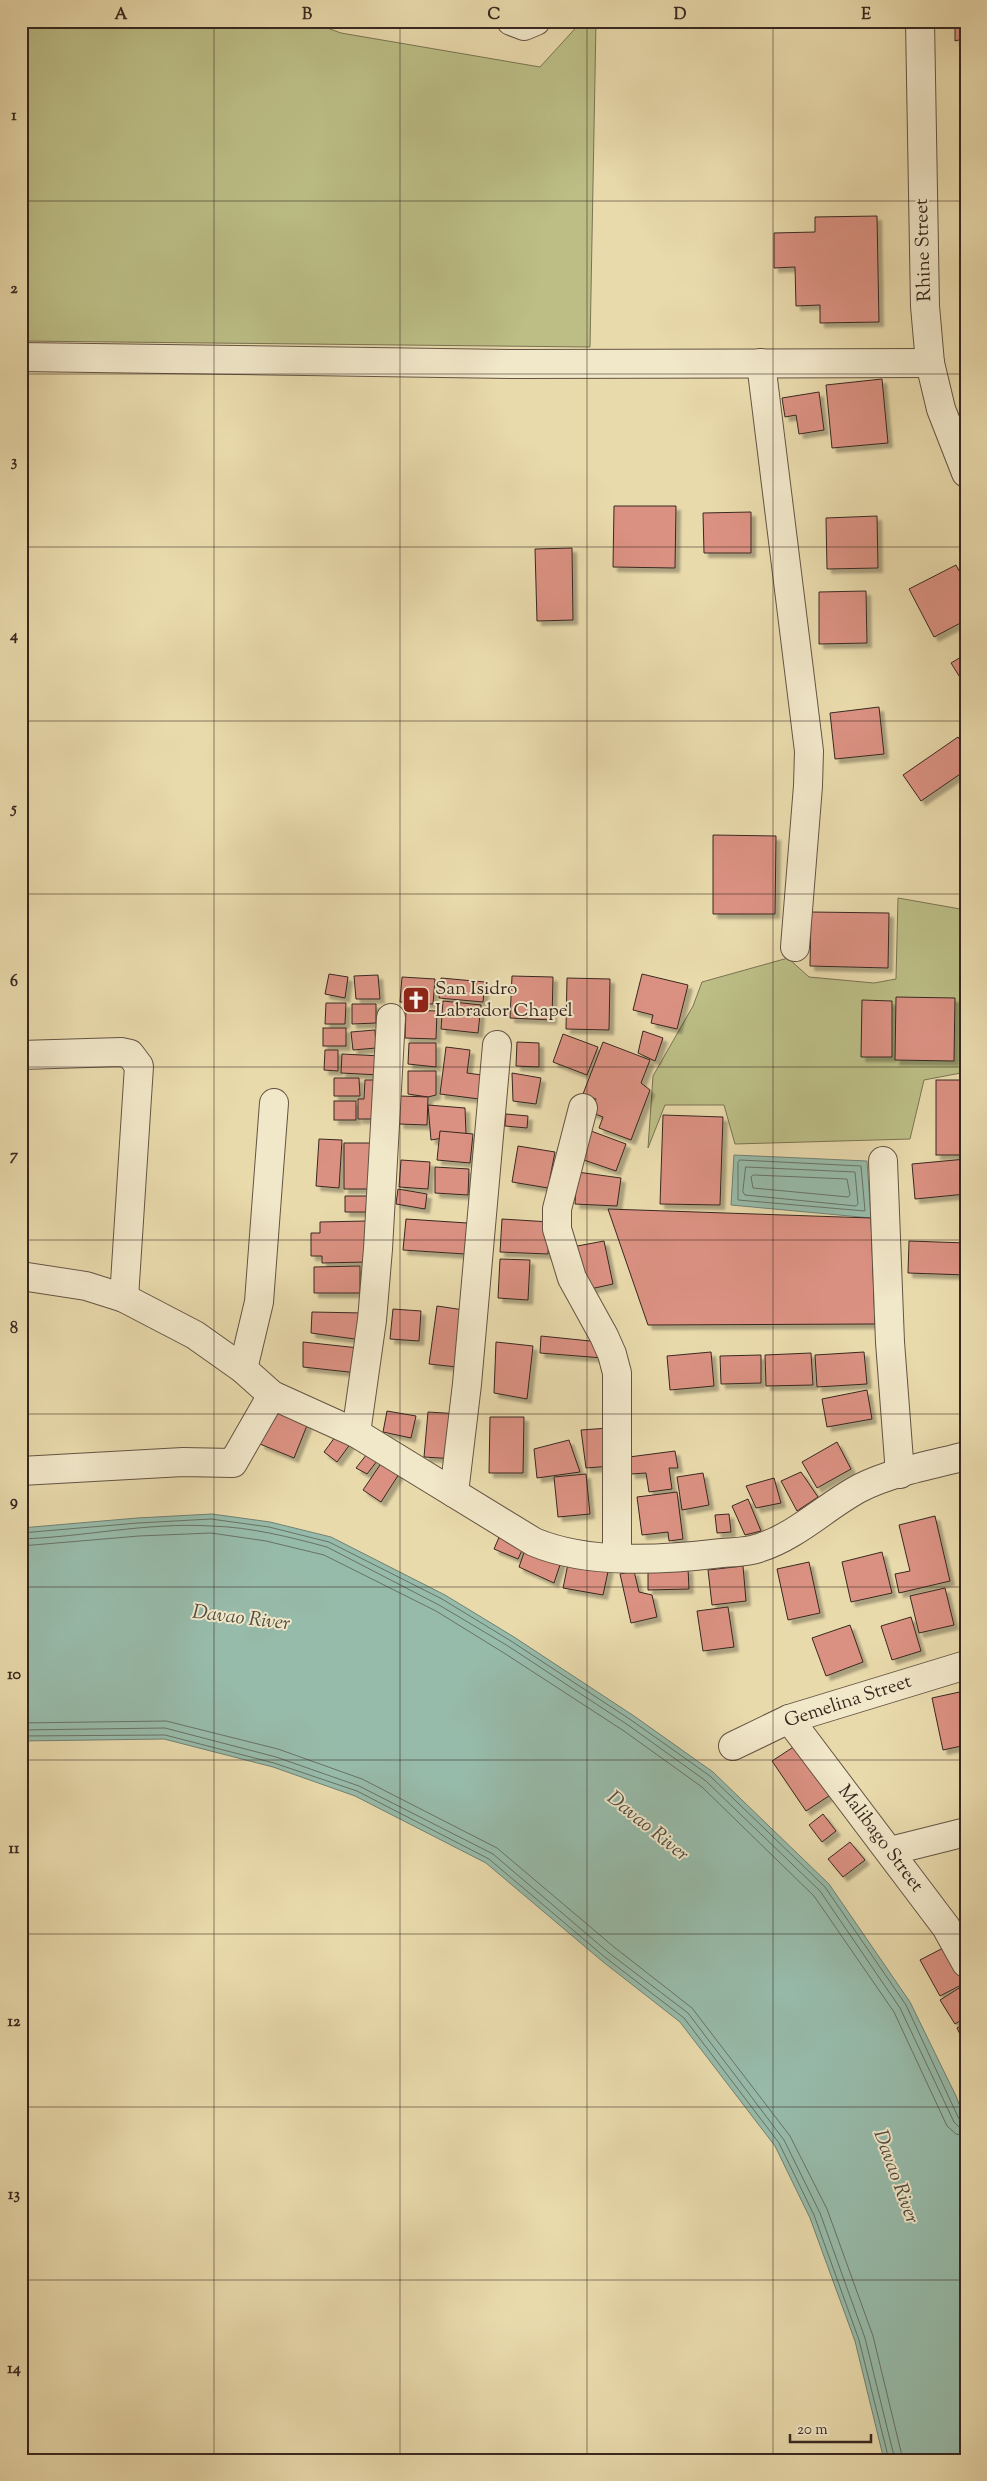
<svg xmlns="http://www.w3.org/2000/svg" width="987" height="2481" font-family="'Sorts Mill Goudy',serif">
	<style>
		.green { fill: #bcbe86; stroke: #7a7353 }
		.water { fill: #97bbaa; stroke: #718073 }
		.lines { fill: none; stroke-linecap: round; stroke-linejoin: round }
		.shore { stroke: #687265; stroke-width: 1 }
		.building { fill: #db9182; stroke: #382820; filter: url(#shadow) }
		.minor-casing { stroke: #645443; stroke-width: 30 }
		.minor { stroke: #f1e7c9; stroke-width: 28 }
		.grid { fill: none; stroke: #382820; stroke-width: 1; stroke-opacity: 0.55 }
		.labels { text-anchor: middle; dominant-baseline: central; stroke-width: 4; stroke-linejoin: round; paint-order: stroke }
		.street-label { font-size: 19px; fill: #382820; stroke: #f1e7c9 }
		.poi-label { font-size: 19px; fill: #382820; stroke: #f1e7c9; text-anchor: start }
		.water-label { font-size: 20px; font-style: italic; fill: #504d42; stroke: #f1e7c9 }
		.neatline { fill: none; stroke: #382820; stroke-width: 2 }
		.grid-label { font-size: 16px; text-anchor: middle; font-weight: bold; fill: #382820 }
	</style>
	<defs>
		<filter id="shadow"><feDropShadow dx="4.5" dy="4.5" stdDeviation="1" flood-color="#0004"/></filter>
	</defs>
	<rect width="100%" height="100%" fill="#e9daac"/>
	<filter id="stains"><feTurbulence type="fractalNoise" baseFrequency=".004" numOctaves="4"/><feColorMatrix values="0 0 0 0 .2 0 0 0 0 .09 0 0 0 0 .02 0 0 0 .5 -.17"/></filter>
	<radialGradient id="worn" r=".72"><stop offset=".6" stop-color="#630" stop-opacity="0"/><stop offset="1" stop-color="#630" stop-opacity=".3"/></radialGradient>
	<g class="green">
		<path d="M21,21H308L341,33L540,67L582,21H596L590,347L21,341Z"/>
		<path d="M898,898L966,910V1072L924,1080L910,1139L735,1144L724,1105H665L648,1148L653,1076L693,1006L702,982L788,958L809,977L874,983L896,979Z"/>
	</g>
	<g class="water">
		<path d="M734,1155L867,1161L871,1218L731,1205Z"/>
		<path d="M212,1514L270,1522L331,1537L445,1595L514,1637L634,1716L713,1772L829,1884L910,2002L956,2096L966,2122V2460H884L855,2341L810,2218L775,2146L680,2022L602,1961L486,1863L355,1796L273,1767L164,1739L21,1741V1528L137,1518Z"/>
	</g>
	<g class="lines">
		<g class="shore">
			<path d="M740,1160L861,1166L865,1211L738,1200V1163Z"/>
			<path d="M746,1167L855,1172L858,1204L856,1206L745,1195L743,1192Z"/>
			<path d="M754,1175L847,1179L850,1195L848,1197L753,1188L751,1177Z"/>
			<path d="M21,1533L138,1523L211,1519L269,1527L329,1542L442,1599L511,1641L631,1720L710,1776L825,1887L906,2005L959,2119L966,2122"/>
			<path d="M21,1539C84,1537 148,1522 211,1526C250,1527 290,1537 327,1547L439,1605L508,1646L628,1725L706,1781L820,1891L900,2008L954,2122L959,2127L966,2128"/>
			<path d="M21,1546L139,1536L211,1533L266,1541L324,1555L436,1611L504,1653L624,1731L702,1787L814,1896L894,2012L947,2126L956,2134L966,2136"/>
			<path d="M21,1723L166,1721L278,1749L362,1779L497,1848L614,1947L692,2008L790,2136L827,2209L873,2336L903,2460"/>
			<path d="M21,1730L165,1728L276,1757L359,1786L493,1854L609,1953L688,2013L784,2140L820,2213L865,2338L895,2460"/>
			<path d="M21,1736L165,1735L274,1763L357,1791L489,1859L606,1958L684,2018L779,2143L814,2215L859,2340L889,2460"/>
		</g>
	</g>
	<g class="building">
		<path d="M955,21H966V38L955,41Z"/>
		<path d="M877,216L879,322L820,323V305L796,306L795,267L774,268V233L815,232V217Z"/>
		<path d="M882,379L888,443L832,448L826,385Z"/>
		<path d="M819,392L824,430L799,434L796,415L785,417L782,398Z"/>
		<path d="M614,506H676L675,568L613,567Z"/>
		<path d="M751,512V553H704L703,513Z"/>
		<path d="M877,516L878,568L827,569L826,518Z"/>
		<path d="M572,548L573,620L537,621L535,549Z"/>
		<path d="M956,565L966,584V620L934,637L909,589Z"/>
		<path d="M866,591L867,643L819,644V592Z"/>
		<path d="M966,654V687L951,663Z"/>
		<path d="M879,707L884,754L835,759L830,713Z"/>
		<path d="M958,737L966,748V770L921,801L903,775Z"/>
		<path d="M713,835L776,836L775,914H713Z"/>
		<path d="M811,912L889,913L888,968L810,966Z"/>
		<path d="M329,974L348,977L345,998L325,994Z"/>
		<path d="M642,974L688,985L677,1029L651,1023L653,1015L633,1010Z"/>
		<path d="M378,975L380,999H356L354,976Z"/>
		<path d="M512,976L553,977L552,1020L510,1018Z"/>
		<path d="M402,977L435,979L433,1004L400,1002Z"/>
		<path d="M441,978L485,982L483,1002L439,998Z"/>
		<path d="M567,978L610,979L609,1030L566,1029Z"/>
		<path d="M896,997L955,998L954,1061L895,1060Z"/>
		<path d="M862,1000L892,1001V1057H861Z"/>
		<path d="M443,1001L481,1005L478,1033L441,1029Z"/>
		<path d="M326,1003H346L345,1024H325Z"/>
		<path d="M352,1004H376V1023L352,1024Z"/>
		<path d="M406,1010L437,1011L436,1039L405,1038Z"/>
		<rect x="323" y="1028" width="23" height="18"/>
		<path d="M375,1030L376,1048L353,1050L351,1032Z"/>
		<path d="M643,1031L663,1038L655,1061L638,1053Z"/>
		<path d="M563,1034L598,1047L587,1075L553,1062Z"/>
		<path d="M517,1042L539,1043V1067L516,1066Z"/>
		<path d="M603,1042L650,1060L641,1083L650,1090L631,1140L599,1128L603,1117L590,1112L596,1099L583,1094Z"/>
		<path d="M409,1043H436V1067L408,1064Z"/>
		<path d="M446,1047L470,1050L467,1073L482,1075L479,1099L440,1094Z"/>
		<path d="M325,1050H338V1071L324,1070Z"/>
		<path d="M342,1054L381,1056L380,1075L341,1073Z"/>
		<path d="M408,1071H436V1095L428,1097L408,1094Z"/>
		<path d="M512,1073L541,1078L536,1104L513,1101Z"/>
		<path d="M334,1078H359L360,1096H334Z"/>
		<path d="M365,1080H379L378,1119H358V1099H364Z"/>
		<rect x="936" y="1080" width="30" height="75"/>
		<path d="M400,1096L428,1097L427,1125L399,1124Z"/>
		<rect x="334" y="1101" width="22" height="19"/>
		<path d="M428,1105L465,1108L466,1134L431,1140Z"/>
		<path d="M506,1114L528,1116L527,1128L505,1126Z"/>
		<path d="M663,1115L723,1117L720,1205L660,1204Z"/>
		<path d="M440,1131L473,1134L470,1163L437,1160Z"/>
		<path d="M591,1131L626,1144L616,1171L581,1159Z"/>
		<path d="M319,1139L342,1140L339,1188L316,1186Z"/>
		<path d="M344,1143H375L374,1189H344Z"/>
		<path d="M518,1146L555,1152L548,1188L512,1182Z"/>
		<path d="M966,1159V1194L915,1199L912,1164Z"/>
		<path d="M401,1160L430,1162L428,1189L399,1187Z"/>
		<path d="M435,1167L469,1169L468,1195L435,1193Z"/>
		<path d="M577,1172L621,1178L617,1206L575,1204Z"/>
		<path d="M398,1189L427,1194L425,1209L396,1204Z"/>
		<path d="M345,1196H367L366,1212H345Z"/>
		<path d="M608,1209L871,1218L875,1324L648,1325Z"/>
		<path d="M406,1219L467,1223L465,1254L403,1250Z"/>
		<path d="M502,1219L550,1222L548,1254L500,1252Z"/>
		<path d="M366,1221L367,1262L322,1263V1256H311V1233H320V1222Z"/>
		<path d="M604,1241L613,1284L581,1291L572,1247Z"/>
		<path d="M909,1241L966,1243V1275L908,1273Z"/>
		<path d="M500,1259L530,1260L528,1300L498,1298Z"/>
		<path d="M360,1266V1293H314V1267Z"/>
		<path d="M437,1306L464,1310L457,1367L429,1364Z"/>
		<path d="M393,1309L421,1311L419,1341L390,1339Z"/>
		<path d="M312,1312L363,1313L362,1340L311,1333Z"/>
		<path d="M541,1336L600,1342L603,1358L540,1353Z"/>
		<path d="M303,1342L359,1348L358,1373L303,1367Z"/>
		<path d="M496,1342L533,1346L527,1399L494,1393Z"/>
		<path d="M711,1352L714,1386L670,1390L667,1356Z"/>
		<path d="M864,1352L867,1384L817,1387L815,1355Z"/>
		<path d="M811,1353L813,1385L766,1386L765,1355Z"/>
		<path d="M761,1355V1383L721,1384L720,1356Z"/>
		<path d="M867,1390L872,1419L827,1427L822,1399Z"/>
		<path d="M276,1404L310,1418L294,1458L260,1444Z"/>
		<path d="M387,1411L416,1416L411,1438L383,1432Z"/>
		<path d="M428,1412L460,1414L456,1459L424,1457Z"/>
		<path d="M490,1417H524L523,1473H489Z"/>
		<path d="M609,1428L612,1466L586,1468L581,1430Z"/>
		<path d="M338,1433L351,1443L337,1462L324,1452Z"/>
		<path d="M569,1440L580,1472L537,1478L534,1449Z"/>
		<path d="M837,1442L851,1469L817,1488L802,1462Z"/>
		<path d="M675,1451L678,1468H669L672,1489L649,1492L646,1473L631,1474L629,1457Z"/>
		<path d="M367,1454L377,1461L367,1474L356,1468Z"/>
		<path d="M382,1462L399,1474L381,1502L363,1490Z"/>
		<path d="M801,1472L818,1497L797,1511L781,1481Z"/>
		<path d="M703,1473L709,1505L682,1510L677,1477Z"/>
		<path d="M586,1474L590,1514L558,1517L554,1477Z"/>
		<path d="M774,1478L781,1503L756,1508L746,1486Z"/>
		<path d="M677,1492L683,1539L669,1541L668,1532L642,1535L637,1497Z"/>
		<path d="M748,1499L761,1531L745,1535L732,1506Z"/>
		<path d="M729,1514L731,1532L717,1533L715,1515Z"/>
		<path d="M935,1516L950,1581L899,1593L895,1574L910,1571L899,1525Z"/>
		<path d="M500,1535L524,1546L518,1559L494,1549Z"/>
		<path d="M526,1547L562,1559L554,1583L519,1567Z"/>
		<path d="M882,1552L892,1593L851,1602L842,1562Z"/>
		<path d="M569,1559L609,1567L603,1595L563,1588Z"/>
		<path d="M809,1562L820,1613L788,1620L777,1569Z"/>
		<path d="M743,1566L746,1601L712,1605L708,1570Z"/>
		<path d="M688,1568L689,1589L648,1590V1569Z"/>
		<path d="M634,1571L639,1592L652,1595L657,1617L631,1623L620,1574Z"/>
		<path d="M945,1588L954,1625L919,1633L910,1596Z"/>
		<path d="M728,1607L734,1647L703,1651L697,1611Z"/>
		<path d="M911,1617L921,1651L892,1660L881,1626Z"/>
		<path d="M850,1625L863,1662L826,1676L812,1638Z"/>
		<path d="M964,1691L966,1745L943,1750L932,1698Z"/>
		<path d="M798,1744L832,1794L806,1811L772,1761Z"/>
		<path d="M823,1814L836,1831L822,1842L809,1825Z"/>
		<path d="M850,1842L865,1860L843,1877L828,1859Z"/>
		<path d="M945,1947L965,1983L940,1996L920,1960Z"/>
		<path d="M964,1985L966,2017L955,2024L940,2000Z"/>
		<path d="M966,2024V2047L957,2028Z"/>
	</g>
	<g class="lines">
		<g class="minor-casing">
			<g id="minor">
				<path d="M511,21L524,26L536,21"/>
				<path d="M920,21L925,306L930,363L941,409L966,473"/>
				<path d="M21,357L515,364L930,363"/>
				<path d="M761,363L809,751L808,786L795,947"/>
				<path d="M21,1055L121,1052L130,1054L139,1066L124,1298"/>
				<path d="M583,1108L557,1209V1229L572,1278L604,1336L612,1354L617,1373V1558"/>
				<path d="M883,1161L890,1342L900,1474"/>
				<path d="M21,1276L86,1286L124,1298L195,1335L243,1369L272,1395L356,1433L534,1542C589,1565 664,1560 722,1553C734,1552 748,1552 759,1548C797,1536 826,1506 860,1488C892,1472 931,1465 966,1456"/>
				<path d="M243,1369L259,1302L274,1103"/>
				<path d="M356,1433L372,1320L378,1249L391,1018"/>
				<path d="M21,1471L183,1462L233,1463L272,1395"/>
				<path d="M454,1493L467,1384L497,1045"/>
				<path d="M789,1719L946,1927L966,1963"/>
				<path d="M733,1746L789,1719L966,1665"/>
				<path d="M890,1851L966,1832"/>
			</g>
		</g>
		<use href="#minor" class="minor"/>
	</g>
	<path class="grid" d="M214,21V2460M400,21V2460M587,21V2460M773,21V2460M21,201H966M21,374H966M21,547H966M21,721H966M21,894H966M21,1067H966M21,1240H966M21,1414H966M21,1587H966M21,1760H966M21,1934H966M21,2107H966M21,2280H966"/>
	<defs>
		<g id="church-square" transform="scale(1.4375)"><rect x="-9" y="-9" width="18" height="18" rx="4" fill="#8f2418" stroke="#f1e7c9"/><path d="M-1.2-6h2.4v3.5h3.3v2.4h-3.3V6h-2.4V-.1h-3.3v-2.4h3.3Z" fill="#fff"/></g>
	</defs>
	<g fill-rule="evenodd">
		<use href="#church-square" x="416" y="1000"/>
	</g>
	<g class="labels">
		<g class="street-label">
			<text transform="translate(924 250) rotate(-92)">Rhine Street</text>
			<text transform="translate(848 1702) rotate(-18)">Gemelina Street</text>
			<text transform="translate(880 1839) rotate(53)">Malibago Street</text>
		</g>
		<g class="poi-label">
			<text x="435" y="989">San Isidro<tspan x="435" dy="22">Labrador Chapel</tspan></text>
		</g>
		<g class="water-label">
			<text transform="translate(241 1619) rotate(7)">Davao River</text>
			<text transform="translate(647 1827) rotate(39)">Davao River</text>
			<text transform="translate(895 2177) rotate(70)">Davao River</text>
		</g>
	</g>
	<rect width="987" height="2481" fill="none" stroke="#e9daac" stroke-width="55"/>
	<path d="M790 2434v8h81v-8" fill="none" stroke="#382820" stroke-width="2.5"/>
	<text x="797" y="2434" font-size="15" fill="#382820" stroke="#f1e7c9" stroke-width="4" paint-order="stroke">20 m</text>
	<rect x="28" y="28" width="932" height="2426" class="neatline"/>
	<g class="grid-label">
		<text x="121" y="19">A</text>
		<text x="307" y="19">B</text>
		<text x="494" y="19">C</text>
		<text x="680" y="19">D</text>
		<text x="866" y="19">E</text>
		<text x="14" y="120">1</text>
		<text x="14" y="293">2</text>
		<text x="14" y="466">3</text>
		<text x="14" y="640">4</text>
		<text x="14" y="813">5</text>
		<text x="14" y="986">6</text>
		<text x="14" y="1160">7</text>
		<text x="14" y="1333">8</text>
		<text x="14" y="1506">9</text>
		<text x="14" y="1679">10</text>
		<text x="14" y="1853">11</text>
		<text x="14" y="2026">12</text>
		<text x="14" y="2199">13</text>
		<text x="14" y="2373">14</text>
	</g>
	<rect width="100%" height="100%" filter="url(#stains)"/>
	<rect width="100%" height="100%" fill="url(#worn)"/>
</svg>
